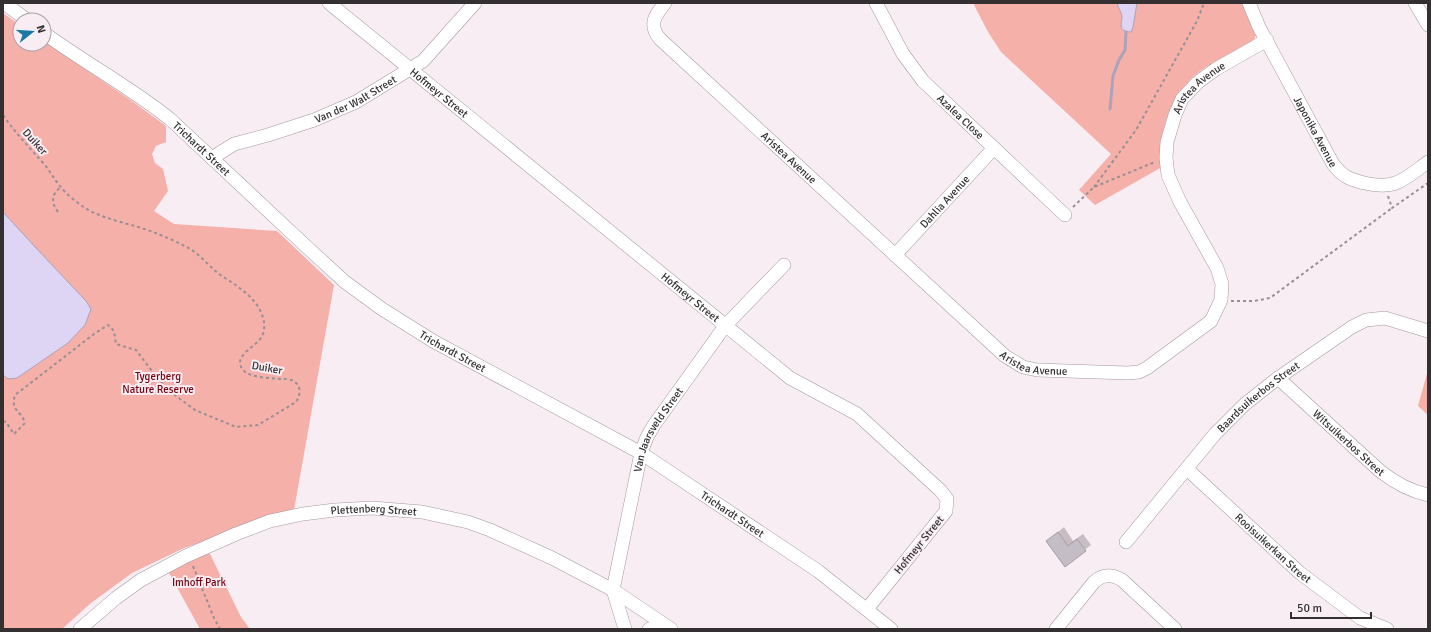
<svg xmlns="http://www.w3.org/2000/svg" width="1431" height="632" font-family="Signika,sans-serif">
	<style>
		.green { fill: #f5b0aa }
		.water { fill: #ded4f4; stroke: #aba3ba }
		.shadow { fill: #0003 }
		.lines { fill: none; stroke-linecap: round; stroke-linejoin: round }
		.stream { stroke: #aba3ba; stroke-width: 3 }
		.building { fill: #c5bdc6; stroke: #a59da6 }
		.minor-casing { stroke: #a3989f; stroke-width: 14 }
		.path { stroke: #978f93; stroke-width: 2; stroke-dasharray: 3 3; stroke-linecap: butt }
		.minor { stroke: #fff; stroke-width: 13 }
		.labels { text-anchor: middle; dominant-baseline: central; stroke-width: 4; stroke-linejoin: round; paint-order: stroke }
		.street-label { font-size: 11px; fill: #343032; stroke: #f9edf4 }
		.park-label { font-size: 11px; fill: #750310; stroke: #f9edf4 }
	</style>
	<rect width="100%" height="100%" fill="#f9edf4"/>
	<g class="green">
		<path d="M973,3H1244L1256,32C1256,37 1254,40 1249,44C1235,51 1220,58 1206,67C1181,83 1164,112 1162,142C1161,150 1162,159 1162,167L1095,205L1079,190L1111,154L1001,52L988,32Z"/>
		<path d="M3,13L20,25V44H44V41L132,101L166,126V142L156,146L152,154L155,163L163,169L168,191L154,211L174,224L277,231L334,285L294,510L184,548L132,573L91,603L62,629H3Z"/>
		<path d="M1428,370V415L1418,406Z"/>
		<path d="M209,552L241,617L250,629H200L168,571Z"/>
	</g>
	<g class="water">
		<path d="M1117,3H1137L1133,27L1131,32C1117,31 1122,25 1122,16C1121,12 1118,7 1117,3Z"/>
		<path d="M3,212L36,248L86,301L91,309L85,325L68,343L17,378L8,379L3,375Z"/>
	</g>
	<path class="shadow" d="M1064,527L1073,541L1083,534L1091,545L1065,565L1047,541Z"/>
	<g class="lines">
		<path class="stream" d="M1110,109L1113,76L1119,60L1125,50L1126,32"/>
	</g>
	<path class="building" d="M1058,532L1068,546L1077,539L1086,551L1065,567L1046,541Z"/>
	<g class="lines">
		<g class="minor-casing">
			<g id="minor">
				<path d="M4,3L27,20"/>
				<path id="s1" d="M329,3L790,378L857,414L941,491L947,499L946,511L867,609"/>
				<path id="s2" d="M665,3C655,15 648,25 660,39L1005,356L1023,367L1037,370L1128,373L1139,372L1147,368L1211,321L1221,300L1222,284L1217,268L1180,202L1168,175L1166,158L1167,142L1175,115L1182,99L1198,82L1216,69L1267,40"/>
				<path id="s3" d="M876,3L903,54L923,81L1065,215"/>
				<path id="s4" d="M1249,3L1259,27L1333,164C1343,177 1349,179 1364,183C1396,190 1403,180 1428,162"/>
				<path d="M1415,3L1428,25"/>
				<path id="s5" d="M44,33C85,63 130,87 170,119L309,249L345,282L382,309L433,341L641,453L818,571L891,629"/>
				<path id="s6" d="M212,158L234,144L268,135L314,120L356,102L423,61L475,3"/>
				<path id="s7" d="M895,255L994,148"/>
				<path id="s8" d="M1278,378L1380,471C1394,482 1410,491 1428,495"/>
				<path id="s9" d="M1187,469L1300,573L1360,618L1387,629"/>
				<path id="s10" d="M1126,542L1215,434L1245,404L1278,378L1352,327L1366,320L1385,318L1428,331"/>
				<path id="s11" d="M80,629L116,598L141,580L186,556L236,534L270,521L303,514L335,510L372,508L422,512L468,522L490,530L552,558L613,590L671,629"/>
				<path id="s12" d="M625,629L613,590L641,453L647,437L654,425L725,326L784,265"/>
				<path d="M649,629L663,624"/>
				<path d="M1056,629L1094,582C1103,574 1112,574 1122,580L1175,629"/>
			</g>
		</g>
		<g class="path">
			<path d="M3,115C16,134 29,147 44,164C50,171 54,179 60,186C65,193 75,201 82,206C100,219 133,224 153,232C166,237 180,243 192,250C202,257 210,267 219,274C231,282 243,289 253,300C261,309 268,324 262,336C257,347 230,356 244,371C251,378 272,378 282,379C285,379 289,379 291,380C302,384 301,394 296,402L258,425L236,427L195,410L176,396L158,379L136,350L116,344L114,331L108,325L94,334L15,395C10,411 21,410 25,423L14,434L6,422L3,421"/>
			<path d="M1094,187L1136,130L1197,21L1204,3"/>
			<path d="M1388,196L1392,208L1428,183"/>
			<path d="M1073,207L1094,187L1155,162"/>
			<path d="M58,212C51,203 51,194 61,187"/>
			<path d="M1231,301H1254L1270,298L1392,208"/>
			<path d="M193,566L214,618L220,629"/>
		</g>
		<use href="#minor" class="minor"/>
	</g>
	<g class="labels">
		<g class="street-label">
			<text stroke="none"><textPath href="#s2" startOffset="995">Aristea Avenue</textPath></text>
			<text stroke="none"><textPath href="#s1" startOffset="142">Hofmeyr Street</textPath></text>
			<text stroke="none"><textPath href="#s6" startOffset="156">Van der Walt Street</textPath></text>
			<text stroke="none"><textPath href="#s3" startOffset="143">Azalea Close</textPath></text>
			<text stroke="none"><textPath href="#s4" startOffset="145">Japonika Avenue</textPath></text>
			<text transform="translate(35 142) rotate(48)">Duiker</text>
			<text stroke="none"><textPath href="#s5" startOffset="196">Trichardt Street</textPath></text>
			<text stroke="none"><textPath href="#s2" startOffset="216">Aristea Avenue</textPath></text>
			<text stroke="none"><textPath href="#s7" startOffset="73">Dahlia Avenue</textPath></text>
			<text stroke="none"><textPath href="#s1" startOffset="466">Hofmeyr Street</textPath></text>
			<text stroke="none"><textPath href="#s5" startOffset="520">Trichardt Street</textPath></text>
			<text stroke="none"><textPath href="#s2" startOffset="540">Aristea Avenue</textPath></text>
			<text transform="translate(267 368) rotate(10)">Duiker</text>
			<text stroke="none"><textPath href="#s10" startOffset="197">Baardsuikerbos Street</textPath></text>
			<text stroke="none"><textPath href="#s12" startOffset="209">Van Jaarsveld Street</textPath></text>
			<text stroke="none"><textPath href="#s8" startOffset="96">Witsuikerbos Street</textPath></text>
			<text stroke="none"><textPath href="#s11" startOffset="325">Plettenberg Street</textPath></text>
			<text stroke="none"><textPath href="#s5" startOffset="844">Trichardt Street</textPath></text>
			<text transform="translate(919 545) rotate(-51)">Hofmeyr Street</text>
			<text stroke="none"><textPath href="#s9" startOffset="117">Rooisuikerkan Street</textPath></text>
		</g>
		<g class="park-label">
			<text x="158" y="376">Tygerberg<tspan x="158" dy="13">Nature Reserve</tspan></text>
			<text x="199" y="582">Imhoff Park</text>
		</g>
	</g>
	<rect width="1431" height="632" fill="none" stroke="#343032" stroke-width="8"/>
	<g transform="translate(32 32) rotate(73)"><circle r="19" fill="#f9edf4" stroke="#aaa1a6"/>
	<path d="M0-3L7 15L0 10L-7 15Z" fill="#1a78a5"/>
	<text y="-6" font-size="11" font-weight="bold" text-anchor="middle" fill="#343032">N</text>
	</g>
	<path d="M1291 612v6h80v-6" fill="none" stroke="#343032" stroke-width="2"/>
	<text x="1297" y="612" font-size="12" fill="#343032" stroke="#f9edf4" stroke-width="3" paint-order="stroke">50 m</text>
</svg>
